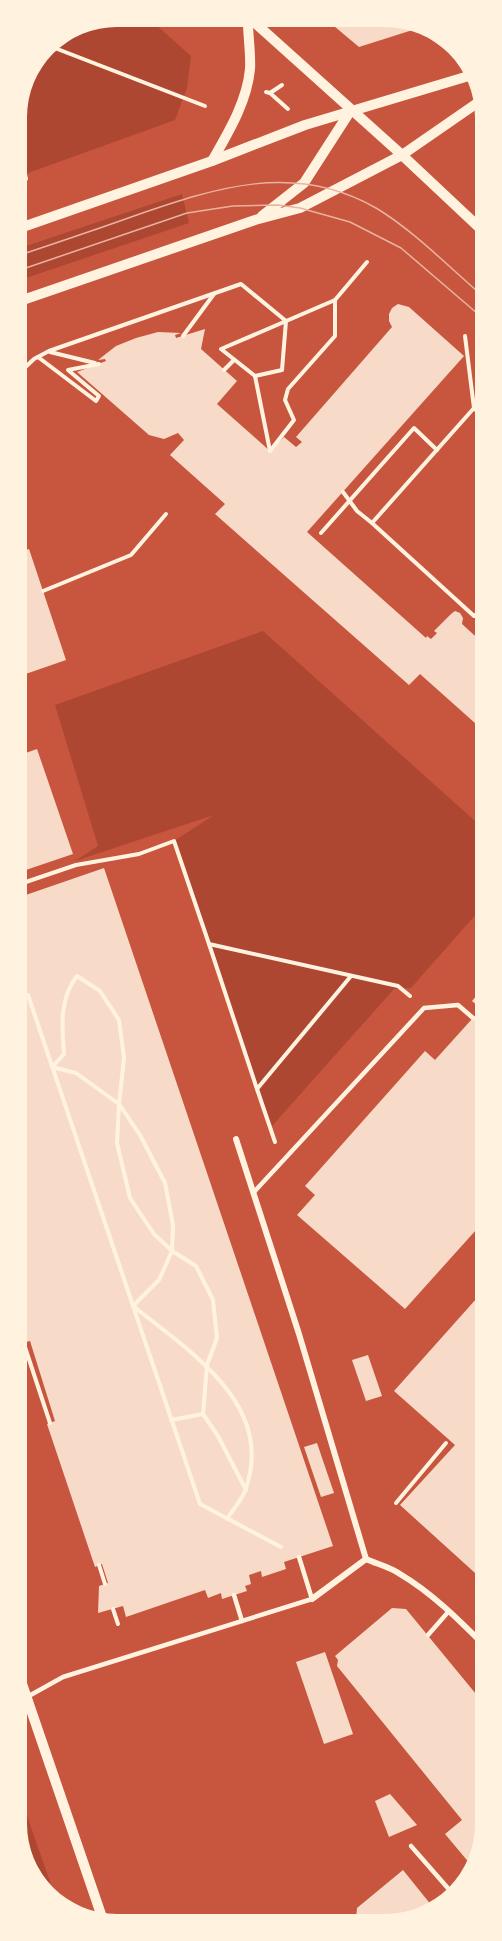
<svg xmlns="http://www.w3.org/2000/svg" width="502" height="1941" font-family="'Source Sans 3',sans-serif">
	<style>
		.green { fill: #ae4732 }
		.building { fill: #f7dbc8 }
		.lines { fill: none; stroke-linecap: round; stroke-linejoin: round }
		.path { stroke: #fff3e0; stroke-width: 4 }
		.service { stroke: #fff3e0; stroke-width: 4.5 }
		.minor { stroke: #fff3e0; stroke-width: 6 }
		.tertiary { stroke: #fff3e0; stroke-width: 10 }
		.tram { stroke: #e9b49f; stroke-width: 1.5 }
	</style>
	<rect width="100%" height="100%" fill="#c8553d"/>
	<g class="green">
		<path d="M154,23L191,56L187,88L175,120L17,177V110L46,46L79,24Z"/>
		<path d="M182,194L189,223L17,281V249Z"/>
		<path d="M263,631L485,830V904L411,988L394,989L272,1126L257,1089L174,841L214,815L75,861L98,846L55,705Z"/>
		<path d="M17,1787L56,1899L42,1891L17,1838Z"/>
	</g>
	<g class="building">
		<path d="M411,20L422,27L359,47L328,21Z"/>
		<path d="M398,304L409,307L464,356L307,532L426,638L427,636L431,639L437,633L434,631L451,614L455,611L460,613L463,618L462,624L485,645V732L420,674L409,685L215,514L225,504L170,455L184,440L178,433L164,439L149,435L77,372L106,361L105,359L98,360L116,346L136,338L158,332L181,333L175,335L176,338L205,329L201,349L237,381L217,404L270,451L284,437L296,447L302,442L296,437L392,327L389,321V314L392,308Z"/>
		<path d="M29,549L66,660L17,677V553Z"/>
		<path d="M37,749L73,854L17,873V756Z"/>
		<path d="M104,868L333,1546L284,1562L286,1569L262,1577L261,1571L249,1575L251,1584L245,1586L247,1591L222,1599L221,1593L208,1598L205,1590L126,1617L123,1606L98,1613L99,1586L108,1583L102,1564L95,1567L47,1424L55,1421L30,1341L26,1342L21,1328L17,1329V898Z"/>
		<path d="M485,970V1220L405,1309L297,1215L315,1195L305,1186L425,1051L435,1060L481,1009L472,1001L483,988L475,981Z"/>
		<path d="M485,1289V1582L400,1505L455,1445L394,1391Z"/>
		<path d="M368,1355L382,1396L366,1401L352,1360Z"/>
		<path d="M317,1443L334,1493L321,1497L304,1447Z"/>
		<path d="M392,1608L406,1609L485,1705V1831L471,1865L445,1834L462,1820L337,1666L338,1660L335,1656Z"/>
		<path d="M325,1652L353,1734L324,1744L296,1662Z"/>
		<path d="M390,1794L417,1825L389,1837L375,1801Z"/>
		<path d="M403,1870L432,1906L399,1924L360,1923L356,1919L357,1908Z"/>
	</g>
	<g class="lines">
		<g class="path">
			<path d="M47,45L205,106"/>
			<path d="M266,92L270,93L288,109"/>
			<path d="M270,93L282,85"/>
			<path d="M17,138L26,179"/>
			<path d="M183,336L214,294"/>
			<path d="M465,336L474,408"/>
			<path d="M50,352L95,363"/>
			<path d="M38,357L96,401L99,396L68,370L99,364"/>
			<path d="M224,370L234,360"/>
			<path d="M17,375L34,359L49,351L241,284L286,321L282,370L255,376L221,349L335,300L367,262"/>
			<path d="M255,376L270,451"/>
			<path d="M485,419L474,408L372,523L474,616L485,607"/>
			<path d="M270,451L294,420L285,400L288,389L335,336V300"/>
			<path d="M343,492L357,511L372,523"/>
			<path d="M321,533L414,428L437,450"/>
			<path d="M43,591L131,555L166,514"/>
			<path d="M17,885L76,865L139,854L174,841L209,944L398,986L410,996"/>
			<path d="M209,944L257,1089L351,976"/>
			<path d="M28,995L200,1504L281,1547"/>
			<path d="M257,1089L275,1142"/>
			<path d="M19,1329L50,1423"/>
			<path d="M171,1420L203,1414"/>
			<path d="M396,1503L446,1443"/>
			<path d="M227,1519C233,1509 243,1499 246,1488C275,1404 189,1351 133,1306L159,1280L172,1251L173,1225L165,1183L140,1135L119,1104L76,1073L52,1067L64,1054C62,1027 59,999 77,976L100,991L119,1020L124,1058L119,1104L117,1143L130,1198L154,1234L172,1251L196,1266L213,1300L217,1338L207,1365L203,1414L218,1436L246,1490"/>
			<path d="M99,1565L105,1584"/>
			<path d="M113,1609L118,1624"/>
		</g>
		<g class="service">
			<path d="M254,1192L424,1008L458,1005L473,1018"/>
			<path d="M234,1595L242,1621"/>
			<path d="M428,1635L449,1611"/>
			<path d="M27,1697L63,1677L312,1599L299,1557"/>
			<path d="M411,1846L453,1894"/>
		</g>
		<g class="minor">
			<path d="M236,1139L299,1334L366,1559L312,1599"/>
			<path d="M366,1559C377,1564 390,1567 400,1574C432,1593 459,1620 485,1646"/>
			<path d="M17,1700L27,1697"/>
		</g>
		<g class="tertiary">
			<path d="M254,22L402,155L485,233"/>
			<path d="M212,161C228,133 247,102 250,69C251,54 248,37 248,22"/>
			<path d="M262,216L304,183L351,110"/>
			<path d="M17,229L212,161L305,125L472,75"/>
			<path d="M17,302L255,220L300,208L402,155L483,99"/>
			<path d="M17,1669L104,1923"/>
		</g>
		<g class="tram">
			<path d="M17,256C56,243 95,230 134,216C215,188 294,161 376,208C413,230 451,269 485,298"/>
			<path d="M17,271L187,213L233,206L278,205L300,208L350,222L401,248L485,320"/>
		</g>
	</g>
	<path d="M0 0H502V1941H0ZM117 27H385A90 90 0 0 1 475 117V1824A90 90 0 0 1 385 1914H117A90 90 0 0 1 27 1824V117A90 90 0 0 1 117 27Z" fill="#fff3e0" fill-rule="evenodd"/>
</svg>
